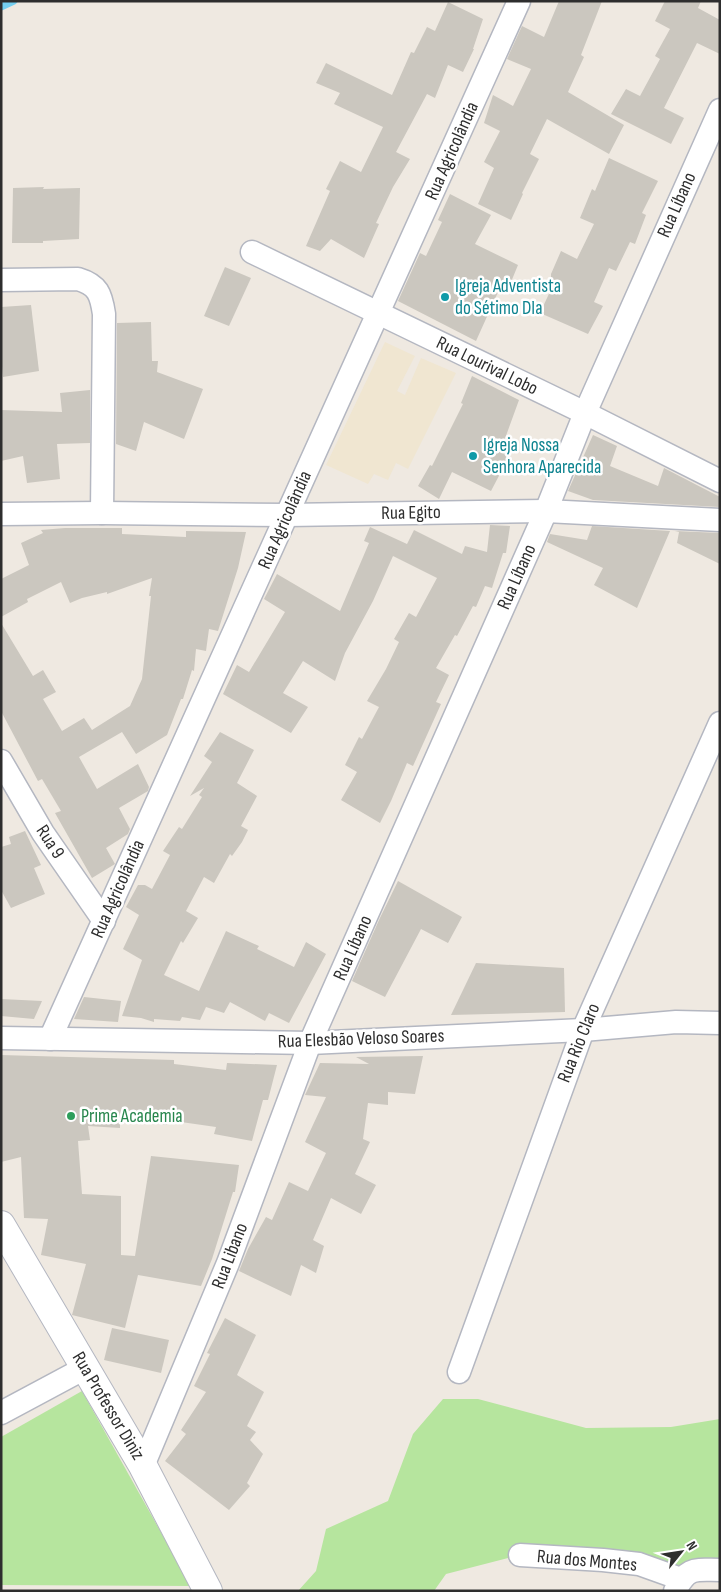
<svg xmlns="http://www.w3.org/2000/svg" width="721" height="1592" font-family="'Sofia Sans Condensed',sans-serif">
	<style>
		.education { fill: #f0e6d1 }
		.green { fill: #b6e59e }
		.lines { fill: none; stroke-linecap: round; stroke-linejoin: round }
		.stream { stroke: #75cff0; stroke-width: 7 }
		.building { fill: #cbc7bf }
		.minor-casing { stroke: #b4b7c1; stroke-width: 25 }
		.tertiary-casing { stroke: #b4b7c1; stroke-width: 30 }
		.minor { stroke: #fff; stroke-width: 22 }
		.tertiary { stroke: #fff; stroke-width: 28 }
		.culture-dot { fill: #0f9aa8; stroke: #fff; stroke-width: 2 }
		.leisure-dot { fill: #2e9e5b; stroke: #fff; stroke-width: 2 }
		.labels { text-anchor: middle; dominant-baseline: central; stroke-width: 5; stroke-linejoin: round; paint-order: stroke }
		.street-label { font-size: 19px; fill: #2e2e2e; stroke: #fff }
		.culture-label { font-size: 19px; fill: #0d838f; stroke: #fff; text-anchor: start }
		.leisure-label { font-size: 19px; fill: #27864d; stroke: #fff; text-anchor: start }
	</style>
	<rect width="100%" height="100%" fill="#efe9e1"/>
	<path class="education" d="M385,342L415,356L397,391L405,395L421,358L456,373L408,469L396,463L388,480L374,474L368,484L326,465Z"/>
	<g class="green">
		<path d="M82,1391L191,1586L1,1585V1437Z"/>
		<path d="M443,1399H478L586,1428L671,1427L720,1419V1576L520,1555L446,1574L434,1591H298L316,1571L326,1529L388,1501L413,1434Z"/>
	</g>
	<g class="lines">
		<path class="stream" d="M1,7L14,1"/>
	</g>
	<g class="building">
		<path d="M559,1H602L581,55L584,57L568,92L624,125L609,154L547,119L530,154L539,159L522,193L523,194L511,220L478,204L494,168L484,162L500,131L484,123L493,95L513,106L531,69L507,59L522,26L544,37Z"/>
		<path d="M665,1H701L698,8L720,20V54L697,43L664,108L684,118L671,144L611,114L626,89L640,96L660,59L655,56L670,29L655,21Z"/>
		<path d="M448,2L483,19L473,49H474L463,72L448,65L435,98L427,94L396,152L410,159L393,187L376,223L379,224L364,258L331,239L320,251L306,246L330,191L326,189L340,161L361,172L383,127L334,104L340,93L316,83L326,63L392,95L411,52L414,53L427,27L435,31Z"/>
		<path d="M609,158L658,181L642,213L646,215L635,244L630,242L616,271L609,268L594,302L603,306L588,334L540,313L554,283L551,281V274L561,251L577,259L594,224L580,218L592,189L595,191Z"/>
		<path d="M44,187L43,189L80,188L79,239L43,241V243H12L13,188Z"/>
		<path d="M450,194L491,215L475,244L518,265L506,294L499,290L476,341L398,301L420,253L426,256L442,222L438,220Z"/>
		<path d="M225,267L251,278L229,326L204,316Z"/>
		<path d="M31,305L39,371L3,377L1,356V307Z"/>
		<path d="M151,322L152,361H158L157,372L203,389L184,439L144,422L136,451L116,444L117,323Z"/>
		<path d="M472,376L519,400L503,444L513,449L491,491L452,472L439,499L418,486L430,465L432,466L463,404L461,403Z"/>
		<path d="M90,390V443L57,444L60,479L27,483L23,456L1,461V410L62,412L60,393Z"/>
		<path d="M593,435L617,446L610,466L658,486L664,468L720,497V507L593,500L568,491Z"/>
		<path d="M490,525L510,526L506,553H503L492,588L485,586L476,607L473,606L457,636L455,635L436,668L449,675L436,702L441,704L413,766L407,763L391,801L380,823L341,800L357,772L345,765L359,737L362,739L379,707L367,701L386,669L399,642L394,639L409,613L416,617L437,578L393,556L373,601L345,653L335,681L303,661L283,693L308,707L291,733L223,694L237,665L249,672L285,612L264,599L277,574L340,611L369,543L364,541L370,527L407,544L414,530L462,554L465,546L487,552Z"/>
		<path d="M592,526L670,531L637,608L594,585L603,568L547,542L550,534L587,540Z"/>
		<path d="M65,528H122V534L186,537V531L246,532L238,568L218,631L209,629L206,651L196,649L194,671L192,670L183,699H181L167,735L136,754L122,732L79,757L97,789L138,764L149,787L148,791L119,808L130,829L128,834L106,848L115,864L92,878L55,813L61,811L42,779L38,781L1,711V623L33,676L43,670L56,692L43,699L62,731L84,718L92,730L130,706L142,679L151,596H149L152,578L107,594V592L82,598L70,603L61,582L27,599L28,602L1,617V579L29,565L21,543L43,533L41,530Z"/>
		<path d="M675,531L720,533V564L677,543L679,532Z"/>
		<path d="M220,732L254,750L237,783L257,796L241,826L248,830L242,842L232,856L230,854L214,883L204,877L186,911L198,918L183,943L181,941L164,975L199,991L226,931L259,946L257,949L294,967L306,942L326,954L289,1023L269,1013L265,1021L230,1002L224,1013L206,1007L200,1020L182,1017L180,1021L154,1019V1022L141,1018L122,1016L142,960L123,949L139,915L126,907L138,885H145L152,889L170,855L163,851L179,827L182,829L202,797L199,795L204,788L190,796L212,762L204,756Z"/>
		<path d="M25,831L41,865L34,868L45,894L11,908L1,890V847L11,844L9,837Z"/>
		<path d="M398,881L462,917L448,943L421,929L385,997L352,981L379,920Z"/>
		<path d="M476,963L564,968L565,1012L451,1015Z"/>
		<path d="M84,997L121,1001L118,1022L74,1019Z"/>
		<path d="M1,999L42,1001L34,1019L1,1016Z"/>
		<path d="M1,1055L174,1060V1064L226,1070L227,1063L277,1065L268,1100H263L252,1141L214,1134L216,1127L167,1120V1125L120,1116V1128L88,1126L90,1140L78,1141L82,1194L121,1196V1255L135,1256L151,1156L239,1165L235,1192H233L212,1259L201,1286L138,1275L125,1328L72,1315L86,1264L41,1255L48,1219L24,1218L21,1157L1,1162Z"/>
		<path d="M423,1056L415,1094L388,1092V1105L368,1103L363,1139L370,1142L355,1174L376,1185L361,1214L331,1198L313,1240L324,1246L316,1273L301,1265L291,1296L239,1271L248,1249L266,1217L272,1220L289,1182L308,1191L326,1153L305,1142L326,1097L305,1095L320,1063L369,1064L356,1057Z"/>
		<path d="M225,1318L256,1335L237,1375L264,1392L247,1426L256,1432L250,1440L263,1454L247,1483L250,1486L229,1510L165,1461L186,1434L181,1430L206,1392L194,1386L210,1354L207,1353Z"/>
		<path d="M112,1328L169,1340L161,1373L104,1360Z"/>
	</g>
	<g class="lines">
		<g class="minor-casing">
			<g id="minor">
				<path d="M252,252L585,413L720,481"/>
				<path d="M1,280L78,279C98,285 101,294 104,314L102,513"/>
				<path d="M1,514L102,513L287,515L546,511L720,520"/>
				<path d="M1,761L43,833L104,921"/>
				<path d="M1,1038L310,1043L583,1030L676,1022L720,1023"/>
				<path d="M50,1039L519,1"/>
				<path d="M459,1372L583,1030L720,723"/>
				<path d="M1,1413L85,1368"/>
				<path d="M143,1466L228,1263L310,1043L546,511L585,413L720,110"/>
				<path d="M520,1555L603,1560L639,1564L681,1579"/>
				<path d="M675,1591C688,1566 695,1570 720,1570"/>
			</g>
		</g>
		<g class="tertiary-casing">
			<path id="tertiary" d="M1,1225L143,1466L208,1591"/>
		</g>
		<use href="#minor" class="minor"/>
		<use href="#tertiary" class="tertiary"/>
	</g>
	<g class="culture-dot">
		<circle cx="445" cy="297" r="5"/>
		<circle cx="473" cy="456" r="5"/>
	</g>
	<circle class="leisure-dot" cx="71" cy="1116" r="5"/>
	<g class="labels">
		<g class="street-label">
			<text transform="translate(452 151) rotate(-66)">Rua Agricolândia</text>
			<text transform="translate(677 205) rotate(-66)">Rua Líbano</text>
			<text transform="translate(487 366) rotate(26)">Rua Lourival Lobo</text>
			<text transform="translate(411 513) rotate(-1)">Rua Egito</text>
			<text transform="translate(285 520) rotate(-66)">Rua Agricolândia</text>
			<text transform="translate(517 577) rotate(-66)">Rua Líbano</text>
			<text transform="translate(50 842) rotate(57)">Rua 9</text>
			<text transform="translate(118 889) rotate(-66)">Rua Agricolândia</text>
			<text transform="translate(353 948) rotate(-66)">Rua Líbano</text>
			<text transform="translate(361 1039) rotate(-2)">Rua Elesbão Veloso Soares</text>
			<text transform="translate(579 1043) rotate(-68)">Rua Rio Claro</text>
			<text transform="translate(230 1256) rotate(-69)">Rua Libano</text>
			<text transform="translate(108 1406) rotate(59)">Rua Professor Diniz</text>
			<text transform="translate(587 1561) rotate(5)">Rua dos Montes</text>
		</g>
		<g class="culture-label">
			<text x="455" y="286">Igreja Adventista<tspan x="455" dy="22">do Sétimo DIa</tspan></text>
			<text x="483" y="445">Igreja Nossa<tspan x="483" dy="22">Senhora Aparecida</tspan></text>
		</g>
		<g class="leisure-label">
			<text x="81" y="1116">Prime Academia</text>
		</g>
	</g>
	<rect width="721" height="1592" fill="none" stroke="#2e2e2e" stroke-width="5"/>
	<g transform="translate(681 1552) rotate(60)" stroke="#ffffff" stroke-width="4" paint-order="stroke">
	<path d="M0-4L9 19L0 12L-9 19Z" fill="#2e2e2e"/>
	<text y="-8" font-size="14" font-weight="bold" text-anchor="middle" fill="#2e2e2e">N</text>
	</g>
</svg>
